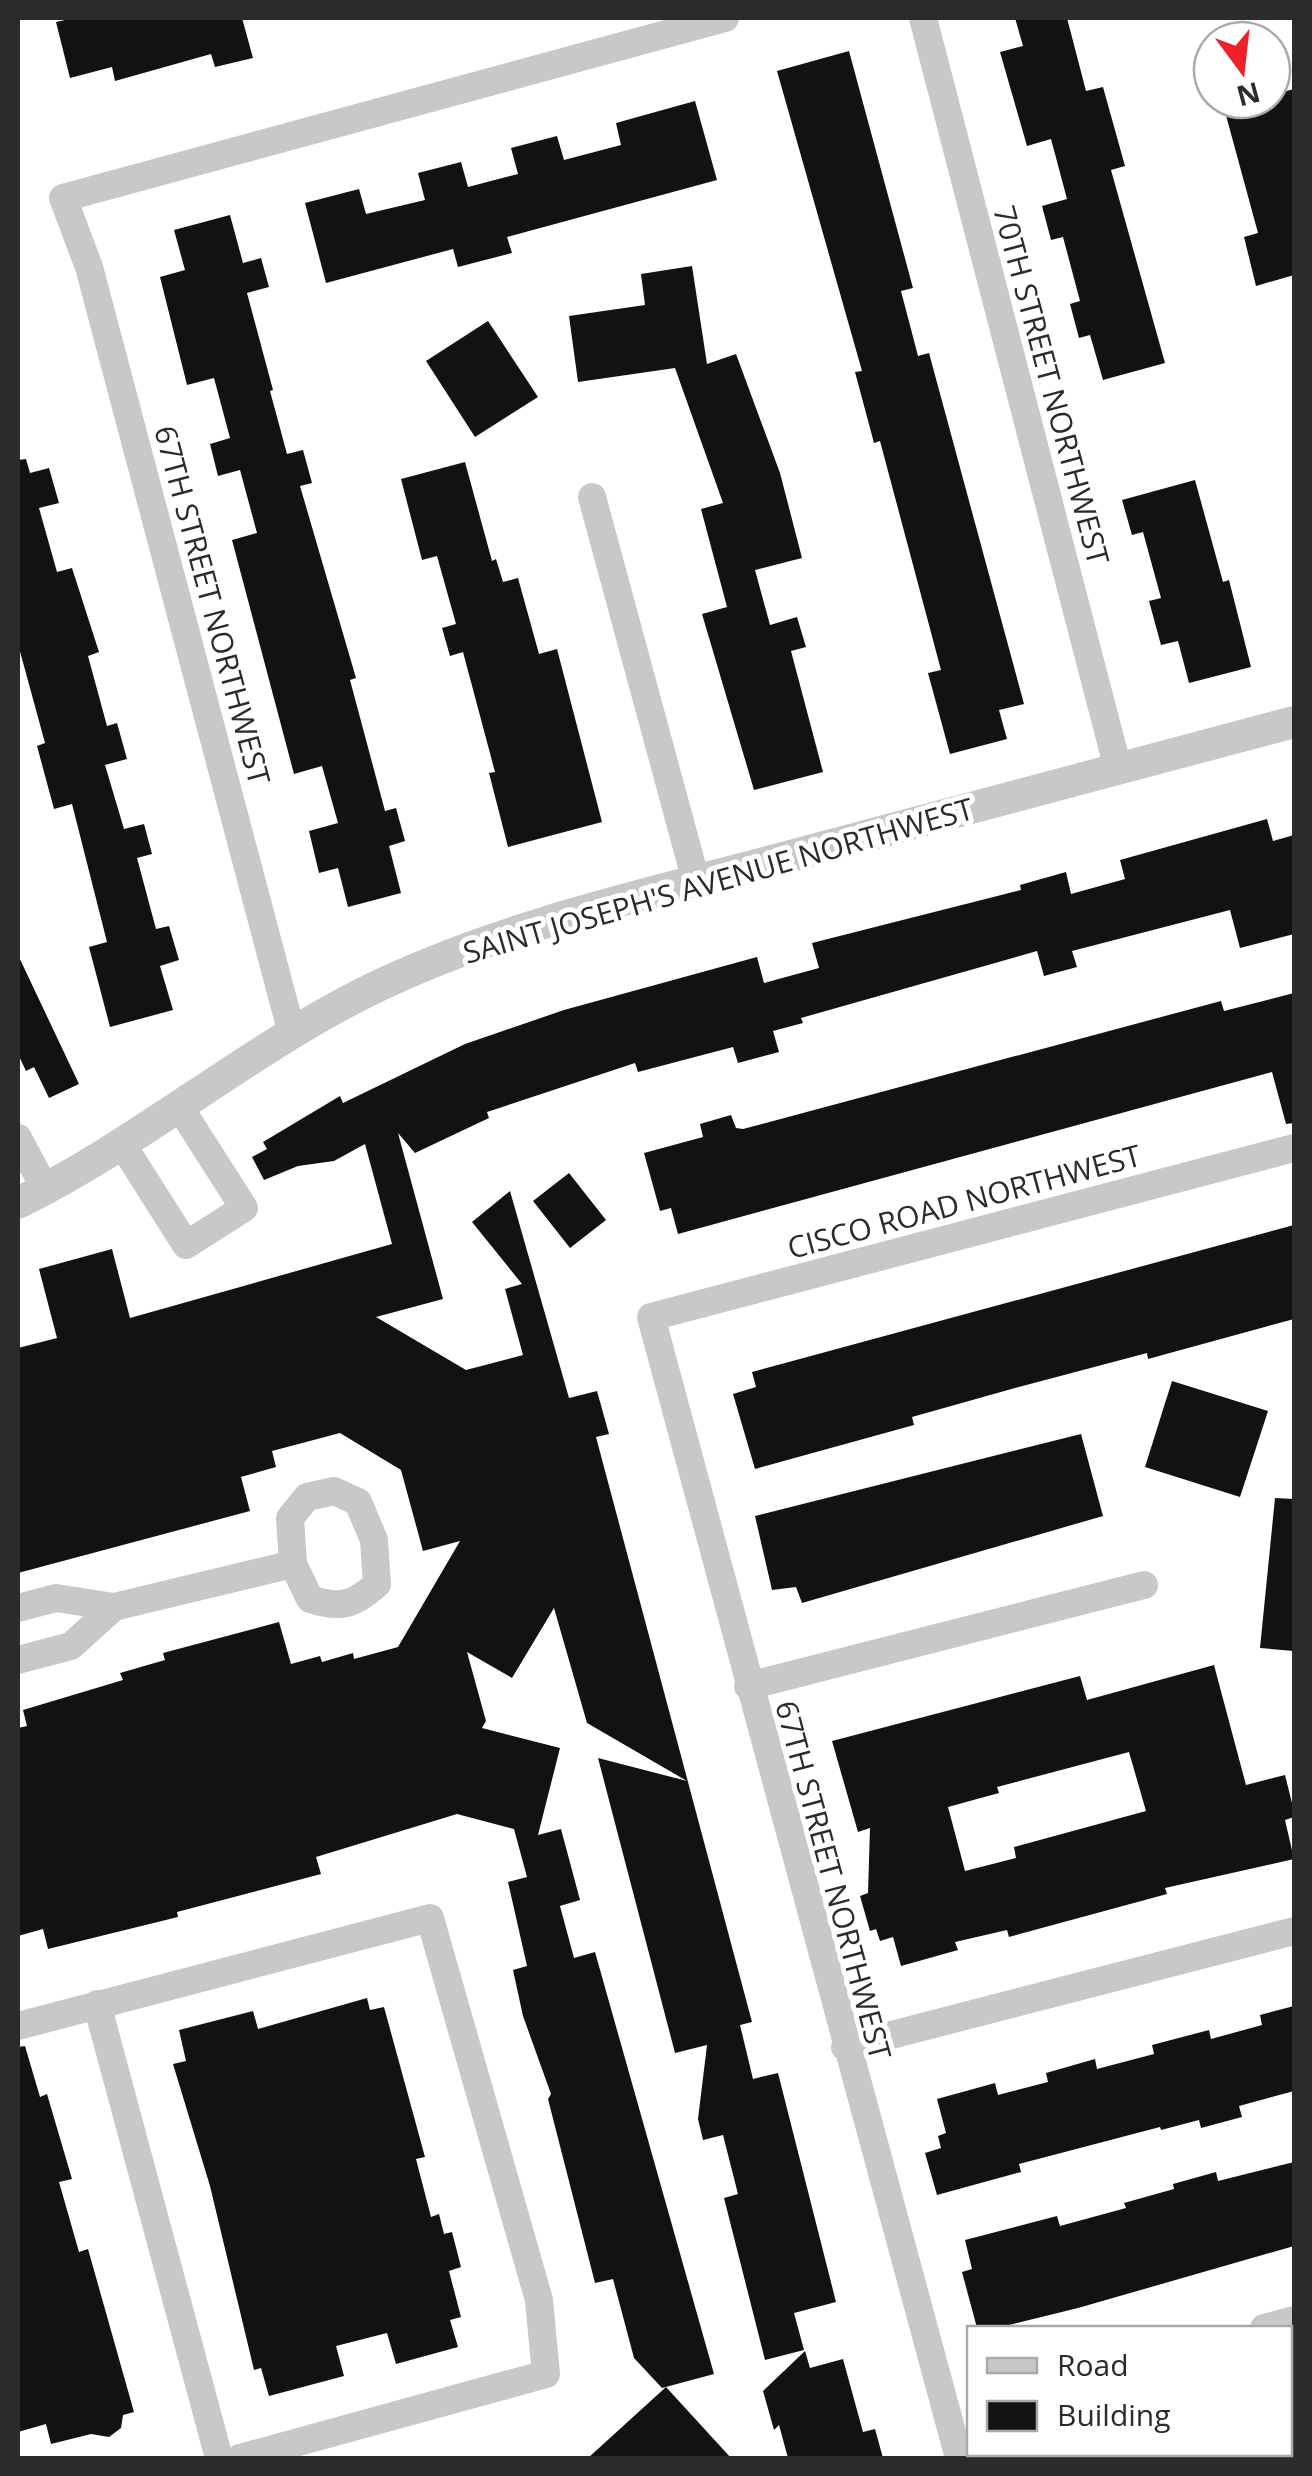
<svg xmlns="http://www.w3.org/2000/svg" width="1312" height="2476" font-family="'Open Sans',sans-serif">
	<style>
		.green { fill: #e1ebd7 }
		.building { fill: #121212; fill-rule: evenodd }
		.lines { fill: none; stroke-linecap: round; stroke-linejoin: round }
		.minor { stroke: #c8c8c8; stroke-width: 28 }
		.tertiary { stroke: #c8c8c8; stroke-width: 32 }
		.labels { text-anchor: middle; dominant-baseline: central; stroke-width: 10; stroke-linejoin: round; paint-order: stroke }
		.street-label { font-size: 30px; fill: #2b2b2b; stroke: #fff }
	</style>
	<rect width="100%" height="100%" fill="#fff"/>
	<path class="green" d="M1294,2361V2458H1008L1007,2454H1290V2362Z"/>
	<g class="building">
		<path d="M74,18H242L253,58L215,67L211,54L115,81L112,67L70,78L56,22Z"/>
		<path d="M1015,18H1067L1086,91L1103,87L1125,166L1111,170L1165,363L1103,380L1090,335L1079,338L1070,304L1080,301L1063,237L1051,240L1042,206L1067,199L1051,139L1027,146L1000,52L1023,46Z"/>
		<path d="M849,51L913,288L901,291L918,356L929,353L1024,704L999,710L1007,739L950,754L928,673L941,670L880,441L874,443L855,372L862,371L777,71Z"/>
		<path d="M1294,89V275L1256,286L1244,237L1258,233L1224,108L1272,100V95Z"/>
		<path d="M695,101L717,180L507,237L512,253L458,267L453,249L326,283L305,203L359,189L366,214L425,200L418,173L461,162L468,187L518,174L511,148L557,136L564,160L621,145L616,123Z"/>
		<path d="M230,215L243,263L261,258L269,287L247,293L273,390L270,391L287,454L303,450L312,483L300,486L356,678L350,680L385,811L396,808L405,841L389,846L401,893L348,907L338,868L319,873L309,831L338,823L322,766L294,774L232,540L257,533L240,470L218,476L210,444L230,438L214,378L187,385L160,277L185,270L174,230Z"/>
		<path d="M692,266L707,364L736,354L780,473L802,558L755,570L770,625L797,617L806,647L791,651L823,772L754,790L702,614L727,607L701,509L723,503L675,368L578,382L569,316L645,305L641,274Z"/>
		<path d="M488,321L538,397L475,437L426,361Z"/>
		<path d="M26,459L30,473L49,468L59,503L39,508L57,572L72,568L99,652L88,656L107,726L117,723L127,759L105,765L124,829L144,824L152,854L137,858L156,929L169,926L179,960L160,966L173,1010L110,1027L89,947L107,942L72,804L54,809L37,746L45,743L18,644V460Z"/>
		<path d="M465,462L492,561L496,559L503,582L518,578L539,654L557,649L602,822L508,847L489,773L495,772L463,652L450,656L442,628L456,624L437,556L422,560L401,479Z"/>
		<path d="M1195,480L1223,582L1229,580L1251,667L1189,683L1178,641L1161,645L1149,601L1161,598L1143,532L1132,535L1122,500Z"/>
		<path d="M1267,819L1273,841L1294,835V934L1240,948L1230,910L1072,951L1077,967L1044,976L1037,951L801,1018L803,1023L773,1031L779,1052L738,1063L733,1047L638,1072L635,1063L487,1112L489,1118L415,1153L398,1133L443,1299L376,1317L466,1370L523,1355L505,1289L522,1284L472,1222L510,1191L569,1398L597,1391L609,1434L596,1437L752,2022L740,2025L753,2079L778,2073L836,2302L794,2313L804,2350L765,2360L724,2198L738,2194L723,2135L703,2140L698,2119L707,2045L675,2053L598,1758L687,1781L587,1723L554,1608L512,1678L467,1652L486,1721L482,1728L560,1748L538,1835L561,1829L580,1900L560,1906L574,1958L595,1952L714,2374L662,2388L634,2358L613,2279L595,2283L548,2099L551,2094L523,2016L513,1970L527,1966L508,1882L527,1877L514,1829L457,1814L316,1857L321,1874L177,1912L178,1917L48,1949L43,1929L18,1936V1728L27,1726L23,1710L123,1680L120,1673L165,1660L163,1653L279,1622L291,1664L320,1656L322,1662L353,1653L354,1659L398,1647L460,1541L423,1551L401,1470L340,1433L272,1451L276,1467L241,1477L250,1511L18,1573V1348L57,1338L39,1269L112,1249L130,1318L392,1244L365,1144L334,1161L298,1166L264,1180L252,1157L267,1149L263,1142L340,1096L343,1103L465,1044L564,1010L757,957L764,983L819,968L812,943L1021,890L1020,885L1066,872L1071,894L1125,879L1120,860Z"/>
		<path d="M18,955L79,1084L49,1098L34,1067L26,1071L18,1054Z"/>
		<path d="M1294,993V1123L1286,1124L1272,1072L678,1234L671,1208L660,1211L644,1153L703,1137L700,1124L731,1115L736,1128L743,1129L1221,1001L1224,1011Z"/>
		<path d="M569,1173L606,1220L570,1248L533,1201Z"/>
		<path d="M1294,1225V1319L1148,1359L1147,1353L1015,1388L912,1417L914,1425L755,1469L733,1394L756,1387L752,1372Z"/>
		<path d="M1172,1381L1268,1411L1240,1497L1145,1467Z"/>
		<path d="M1081,1434L1103,1516L802,1603L796,1587L772,1590L755,1516Z"/>
		<path d="M1275,1498L1294,1499V1651L1260,1648Z"/>
		<path d="M1214,1665L1246,1785L1285,1775L1294,1811V1817L1285,1820L1294,1859L1165,1888L1167,1894L1009,1937L1007,1930L955,1942L958,1950L901,1966L893,1937L880,1941L876,1929L870,1931L860,1896L868,1893L870,1828L858,1832L832,1741L1080,1676L1087,1700ZM1129,1752L1146,1811L1014,1847L1016,1858L965,1871L948,1807L999,1793L997,1787Z"/>
		<path d="M367,1998L370,2010L384,2007L425,2157L416,2159L431,2217L439,2214L444,2234L452,2232L461,2267L449,2271L461,2317L450,2320L458,2347L396,2364L387,2333L336,2346L344,2376L269,2396L261,2368L254,2370L210,2186L173,2064L186,2061L179,2030L253,2011L258,2029Z"/>
		<path d="M1294,2006V2091L1239,2106L1242,2117L1201,2128L1199,2120L1161,2130L1160,2127L1019,2164L1021,2172L937,2195L925,2153L941,2148L938,2136L946,2133L937,2099L995,2083L998,2095L1048,2082L1046,2073L1095,2059L1097,2069L1154,2054L1152,2045L1209,2030L1211,2039L1262,2025L1260,2015Z"/>
		<path d="M25,2046L40,2097L47,2094L72,2179L59,2182L79,2252L88,2249L134,2412L123,2415L121,2428L109,2437L91,2434L51,2444L46,2424L18,2432V2047Z"/>
		<path d="M1294,2162V2246L1078,2308L997,2328H977L962,2272L972,2269L965,2240L1057,2216L1060,2226L1126,2208L1124,2203L1174,2189L1173,2184L1216,2172L1218,2181Z"/>
		<path d="M805,2351L810,2368L843,2359L863,2432L875,2429L883,2458H788L779,2425L774,2430L763,2391Z"/>
		<path d="M666,2387L731,2458H588Z"/>
	</g>
	<g class="lines">
		<g class="minor">
			<path d="M923,18L1118,769"/>
			<path d="M592,497L696,881"/>
			<path d="M291,1030L89,267L63,198L725,18"/>
			<path d="M18,1138L45,1189"/>
			<path d="M122,1144L186,1245L244,1208L179,1106"/>
			<path d="M334,1491L358,1502L374,1540L377,1584C354,1605 340,1609 310,1599L293,1564L290,1518L307,1497Z"/>
			<path d="M18,1608L56,1598L114,1607L293,1564"/>
			<path d="M18,1660L71,1646L114,1607"/>
			<path d="M748,1686L1144,1585"/>
			<path d="M97,2004L219,2458"/>
			<path d="M18,2026L430,1918L539,2300L546,2374L240,2458"/>
			<path d="M845,2047L1294,1931"/>
			<path d="M1264,2328L1294,2320"/>
			<path d="M959,2458L651,1317L1294,1148"/>
		</g>
		<path class="tertiary" d="M18,1203C145,1140 252,1046 380,985C507,925 648,894 783,858C954,813 1124,766 1294,722"/>
	</g>
	<g class="labels">
		<g class="street-label">
			<text transform="translate(1052 385) rotate(75)">70TH STREET NORTHWEST</text>
			<text transform="translate(213 605) rotate(75)">67TH STREET NORTHWEST</text>
			<text transform="translate(718 880) rotate(-16)">SAINT JOSEPH'S AVENUE NORTHWEST</text>
			<text transform="translate(964 1201) rotate(-15)">CISCO ROAD NORTHWEST</text>
			<text transform="translate(834 1880) rotate(75)">67TH STREET NORTHWEST</text>
		</g>
	</g>
	<rect width="1312" height="2476" fill="none" stroke="#2b2b2b" stroke-width="40"/>
	<rect x="967" y="2326" width="325" height="130" fill="#ffffff" stroke="#aaaaaa" stroke-width="2.5"/>
	<rect x="987" y="2358" width="50" height="15" fill="#c8c8c8" stroke="#aaaaaa" stroke-width="2.5"/>
	<text x="1057" y="2376" font-size="30" fill="#2b2b2b">Road</text>
	<rect x="987" y="2401" width="50" height="30" fill="#121212" stroke="#aaaaaa" stroke-width="2.5"/>
	<text x="1057" y="2426" font-size="30" fill="#2b2b2b">Building</text>
	<g transform="translate(1242 70) rotate(165)"><circle r="48" fill="#ffffff" stroke="#aaaaaa" stroke-width="2.5"/>
	<path d="M0-8L18 38L0 25L-18 38Z" fill="#ee212a"/>
	<text y="-15" font-size="28" font-weight="bold" text-anchor="middle" fill="#2b2b2b">N</text>
	</g>
</svg>
